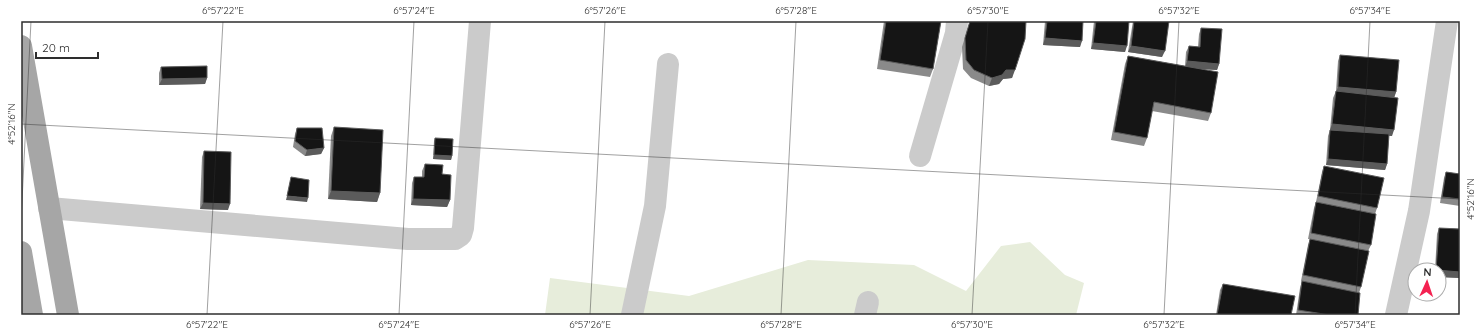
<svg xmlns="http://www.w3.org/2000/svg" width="1481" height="336" font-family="Quicksand,sans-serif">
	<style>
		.green { fill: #e7eddb }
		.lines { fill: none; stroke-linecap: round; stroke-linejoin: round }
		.minor { stroke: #cbcbcb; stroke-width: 22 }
		.major { stroke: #a6a6a6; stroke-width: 22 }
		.wall { fill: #8a8a8a }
		.shaded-wall { fill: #5b5b5b }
		.building { fill: #151515; stroke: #5b5b5b }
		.ticks { fill: none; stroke: #2e2e2e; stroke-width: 1; stroke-opacity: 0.45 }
		.neatline { fill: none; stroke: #2e2e2e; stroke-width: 1.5 }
		.ticks-label { font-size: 10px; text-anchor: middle; fill: #2e2e2e }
	</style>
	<rect width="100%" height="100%" fill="#fff"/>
	<path class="green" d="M1030,242L1065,275L1084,283L1076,315H545L550,278L689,296L808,260L914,265L966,291L1001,246Z"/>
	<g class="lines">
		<g class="minor">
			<path d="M920,156L956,33L957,21"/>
			<path d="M49,208L408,239H455L461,235L463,228L480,21"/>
			<path d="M632,315L655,206L668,64"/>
			<path d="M865,315L868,302"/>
			<path d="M1396,315L1419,211L1447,21"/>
		</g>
		<g class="major">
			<path d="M21,46L68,315"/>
			<path d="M21,252L32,315"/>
		</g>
	</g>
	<g class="wall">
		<path d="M884,21H941L933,69L930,77L877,69Z"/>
		<path d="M970,21H1026L1012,78L1003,79L999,84L989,86L971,78L963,69L962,47Z"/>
		<path d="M1045,21H1083L1080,47L1043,45Z"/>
		<path d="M1094,21H1129L1125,52L1091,49Z"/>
		<path d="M1133,21H1169L1162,57L1128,52Z"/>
		<path d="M1201,28L1219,64L1217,70L1201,69L1211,113L1208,121L1152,111L1147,138L1144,146L1111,140L1125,64L1128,56L1185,66L1186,52L1189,46L1198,47L1199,34Z"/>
		<path d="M1340,55L1396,92L1394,98L1392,136H1389L1387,164L1385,170L1326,165L1328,136L1330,130L1333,98L1336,91L1338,61Z"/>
		<path d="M161,67L207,78L205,84L159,85V73Z"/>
		<path d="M334,127L380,193L377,202L328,199L331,136Z"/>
		<path d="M297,128L324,148L321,154L305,156L293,147L295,134Z"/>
		<path d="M435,138L452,156L451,160L433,159L434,141Z"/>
		<path d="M204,151L228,210L200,209L202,157Z"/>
		<path d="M425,164L442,174L450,200L447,207L411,205L412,183L414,177H422V171Z"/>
		<path d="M1324,166L1377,208L1375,214L1316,202L1322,172Z"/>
		<path d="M1446,172L1460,174V206L1440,203L1444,178Z"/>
		<path d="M1316,202L1371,245L1368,251L1338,245L1361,287L1359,293L1358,315H1296L1300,288L1302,281L1304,282L1301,281L1308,245L1310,239H1308L1314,208Z"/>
		<path d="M1439,228L1460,229V278L1439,277V270H1435L1437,234Z"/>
		<path d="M1223,284L1291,315H1216L1220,290Z"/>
	</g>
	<g class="shaded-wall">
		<path d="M1045,38L1082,41L1080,47L1043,45Z"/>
		<path d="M1093,43L1127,46L1125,52L1091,49Z"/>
		<path d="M1131,46L1165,51L1162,57L1128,52Z"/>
		<path d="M1187,61L1219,64L1217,70L1185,68Z"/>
		<path d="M1006,70H1015L1012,78L1003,79L999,84L989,86L992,78Z"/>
		<path d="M207,78L205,84L159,85L162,79Z"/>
		<path d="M1338,87L1396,92L1394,98L1336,93Z"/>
		<path d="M1332,124L1394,130L1392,136L1330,130Z"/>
		<path d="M324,148L321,154L305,156L307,150Z"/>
		<path d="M434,155L452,156L451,160L433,159Z"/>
		<path d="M1328,159L1387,164L1385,170L1326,165Z"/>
		<path d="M331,191L380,193L377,202L328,199Z"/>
		<path d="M287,196L308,198L307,202L286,200Z"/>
		<path d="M413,199L450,200L447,207L411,205Z"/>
		<path d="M203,203L230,204L228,210L200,209Z"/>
		<path d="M1439,270L1460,272V278L1439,277Z"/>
	</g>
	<g class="building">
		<path d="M886,21H941L933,69L880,60Z"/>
		<path d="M970,21H1026L1025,39L1015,70H1006L1002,75L992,78L974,70L966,60L965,38Z"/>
		<path d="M1047,21H1083L1082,41L1045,38Z"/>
		<path d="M1096,21H1129L1127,46L1093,43Z"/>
		<path d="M1134,21H1169L1165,51L1131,46Z"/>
		<path d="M1201,28L1222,29L1219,64L1187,61L1189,46L1200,47Z"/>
		<path d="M1340,55L1399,60L1396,92L1338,87Z"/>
		<path d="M1128,56L1218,72L1211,113L1154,102L1147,138L1114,132Z"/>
		<path d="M207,66V78L162,79L161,67Z"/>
		<path d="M1336,91L1398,98L1394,130L1332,124Z"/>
		<path d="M334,127L383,130L380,193L331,191Z"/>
		<path d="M297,128H322L324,148L307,150L295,141Z"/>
		<path d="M1330,130L1389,134L1387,164L1328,159Z"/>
		<path d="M435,138L453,139L452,156L434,155Z"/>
		<path d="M204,151L231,152L230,204L203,203Z"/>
		<path d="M425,164L443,165L442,174L451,175L450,200L413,199L414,177H424Z"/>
		<path d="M1324,166L1384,178L1377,208L1318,196Z"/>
		<path d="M1446,172L1460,174V199L1442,197Z"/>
		<path d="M291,177L309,180L308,198L287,196Z"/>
		<path d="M1316,202L1376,214L1371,245L1311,233Z"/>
		<path d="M1439,228L1460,229V272L1436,270Z"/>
		<path d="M1310,239L1369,251L1361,287L1303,275Z"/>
		<path d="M1302,281L1360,293L1358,315H1330L1298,310Z"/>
		<path d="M1223,284L1295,296L1291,315H1217Z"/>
	</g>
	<path class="ticks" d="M21,124L1460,199M21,221L31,21M21,315H30M207,315L223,21M399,315L414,21M590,315L605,21M781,315L796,21M972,315L988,21M1164,315L1179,21M1355,315L1370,21"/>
	<rect width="1481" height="336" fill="none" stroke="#ffffff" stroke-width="44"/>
	<g transform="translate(1427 282) rotate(3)"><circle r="19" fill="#ffffff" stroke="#ababab"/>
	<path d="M0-3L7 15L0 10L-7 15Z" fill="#f42251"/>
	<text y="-6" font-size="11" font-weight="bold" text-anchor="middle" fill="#2e2e2e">N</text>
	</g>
	<path d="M36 52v6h62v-6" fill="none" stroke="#2e2e2e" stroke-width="2"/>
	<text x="42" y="52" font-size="12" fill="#2e2e2e" stroke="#ffffff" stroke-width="3" paint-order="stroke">20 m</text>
	<rect x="22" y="22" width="1437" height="292" class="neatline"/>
	<g class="ticks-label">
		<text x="223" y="14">6°57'22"E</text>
		<text x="414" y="14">6°57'24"E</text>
		<text x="605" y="14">6°57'26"E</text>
		<text x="796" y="14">6°57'28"E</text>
		<text x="988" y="14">6°57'30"E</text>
		<text x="1179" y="14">6°57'32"E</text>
		<text x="1370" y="14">6°57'34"E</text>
		<text transform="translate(11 124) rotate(-90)" y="4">4°52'16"N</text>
		<text transform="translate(1470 199) rotate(-90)" y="4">4°52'16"N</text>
		<text x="207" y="328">6°57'22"E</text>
		<text x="399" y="328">6°57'24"E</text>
		<text x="590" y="328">6°57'26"E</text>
		<text x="781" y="328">6°57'28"E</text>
		<text x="972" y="328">6°57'30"E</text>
		<text x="1164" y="328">6°57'32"E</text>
		<text x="1355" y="328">6°57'34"E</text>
	</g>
</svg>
